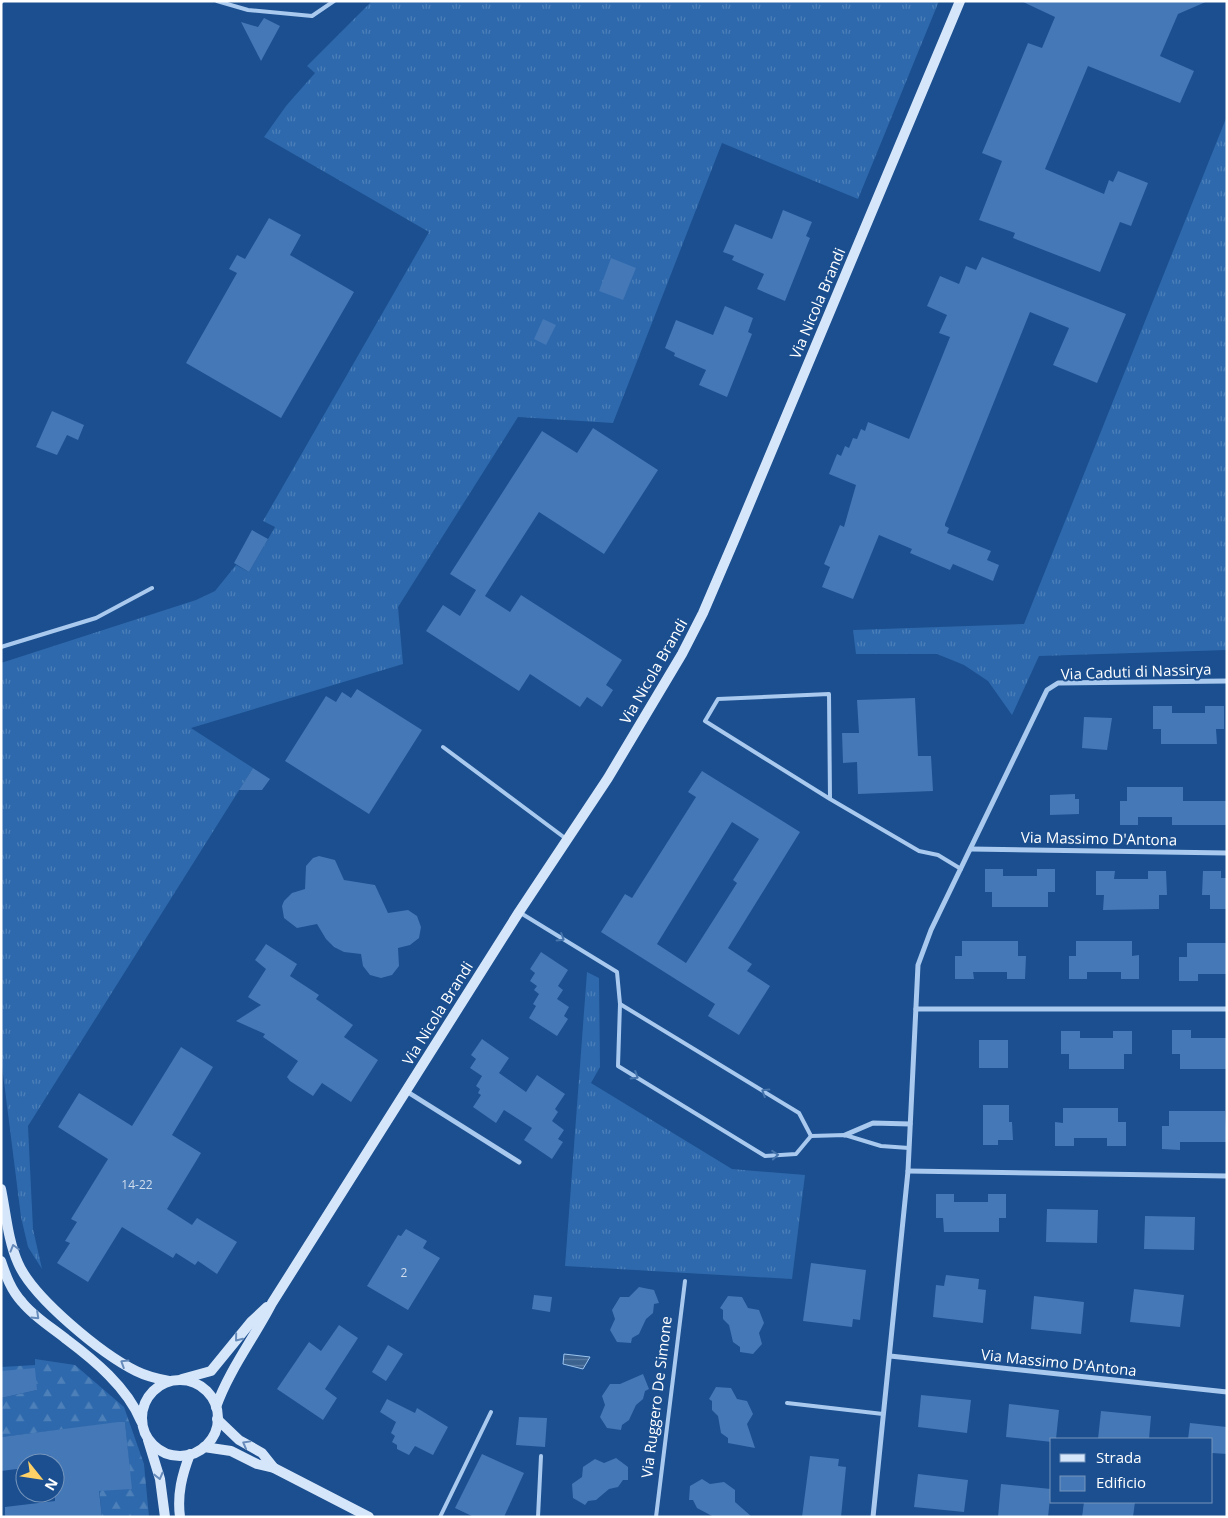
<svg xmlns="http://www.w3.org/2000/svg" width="1228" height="1518" font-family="'Open Sans',sans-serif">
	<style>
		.grass { fill: url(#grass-tufts) }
		.forest { fill: url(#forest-firs) }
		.water { fill: url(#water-rules); stroke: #9cc4f0 }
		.building { fill: #4478b7; fill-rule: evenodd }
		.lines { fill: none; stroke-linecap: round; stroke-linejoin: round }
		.lane { stroke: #a9c9ee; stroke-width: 4 }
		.street { stroke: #a9c9ee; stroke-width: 5 }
		.secondary { stroke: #d6e6fa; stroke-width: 10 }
		.oneway { stroke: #4674ac }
		.oneway2 { stroke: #668bba }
		.labels { text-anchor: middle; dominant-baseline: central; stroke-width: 4; stroke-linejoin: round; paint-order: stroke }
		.number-label { font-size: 12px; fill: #d0dded }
		.street-label { font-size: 15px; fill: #fff; stroke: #1b4f8f }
	</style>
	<defs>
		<pattern id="grass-tufts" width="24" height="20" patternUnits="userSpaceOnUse" patternTransform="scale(1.25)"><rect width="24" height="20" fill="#2e69ad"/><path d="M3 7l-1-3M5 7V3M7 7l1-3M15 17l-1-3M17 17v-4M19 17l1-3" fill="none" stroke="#4d80b9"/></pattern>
		<pattern id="forest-firs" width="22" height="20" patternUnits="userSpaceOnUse" patternTransform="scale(1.25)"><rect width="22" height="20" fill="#2e69ad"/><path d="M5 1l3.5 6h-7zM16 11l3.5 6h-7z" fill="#4d80b9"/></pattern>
		<pattern id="water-rules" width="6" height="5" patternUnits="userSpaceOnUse" patternTransform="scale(1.25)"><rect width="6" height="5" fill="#3c6290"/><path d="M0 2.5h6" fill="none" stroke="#597aa1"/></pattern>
	</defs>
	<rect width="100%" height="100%" fill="#1b4f8f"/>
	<g class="grass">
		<path d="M372,1H939L858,199L722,143L613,423L518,417L398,607L403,664L191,728L253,768L28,1126L33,1229L42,1269L28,1247L21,1217L1,1058V663L196,600L215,591L236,565L249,572L275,527L263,521L429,232L264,137L286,106L315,73L307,66Z"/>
		<path d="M1227,116V650L1039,656L1012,715L988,681L964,665L937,654H856L853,630L1024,624Z"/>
		<path d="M587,972L599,978L600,1067L591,1083L732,1169L805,1175L792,1279L565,1266Z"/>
	</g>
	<path class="forest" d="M35,1359L75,1365L124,1407L144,1464L149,1517H102L98,1480L130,1475L125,1422L1,1437V1398L37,1390L1,1371V1367L35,1365Z"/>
	<path class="water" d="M564,1354L590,1357L583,1369L563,1364Z"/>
	<g class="building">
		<path d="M1021,1H1208L1178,14L1160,56L1194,71L1180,103L1088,66L1045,169L1104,194L1109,180L1113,182L1118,171L1148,183L1131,226L1120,222L1100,272L1013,238L1015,233L979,220L1002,161L982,153L1028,43L1042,48L1055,17Z"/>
		<path d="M264,18L280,26L261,61L241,22L258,27Z"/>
		<path d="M783,210L812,222L806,236L810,238L785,301L757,289L764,274L732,260L734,256L723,252L735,224L772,239Z"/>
		<path d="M269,218L301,235L290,255L354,292L281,418L186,363L237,273L229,269L237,255L245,259Z"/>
		<path d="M982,257L1126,314L1097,383L1053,365L1069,328L1030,312L945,524V526L949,528L947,533L991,551L987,560L999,565L993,581L953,564L950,570L910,553L912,549L879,535L853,599L822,587L830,567L824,564L840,525L844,527L856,485L829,474L837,454L841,456L845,446L849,448L853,438L857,439L861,429L865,431L868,422L909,439L950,337L939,333L947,315L927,306L940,276L959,284L966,266L976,270Z"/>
		<path d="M611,258L636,268L623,300L599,291Z"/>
		<path d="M725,306L753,318L748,332L752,334L727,397L699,385L706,370L674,356L675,353L665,348L676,320L713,335Z"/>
		<path d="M543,319L556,325L546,345L534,339Z"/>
		<path d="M52,411L84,425L78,440L67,435L57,455L36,447Z"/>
		<path d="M593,428L658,470L604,554L539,512L485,596L510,612L521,595L622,660L606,685L613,690L602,707L587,697L580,707L530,674L519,691L426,631L443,605L460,616L476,590L450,574L542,431L577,453Z"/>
		<path d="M252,530L268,539L249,572L234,563Z"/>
		<path d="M357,689L422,730L369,814L285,761L326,696L336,702L342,692L351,698Z"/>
		<path d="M915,698L918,756H931L933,791L858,794L857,762L843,763L842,733H859L857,700Z"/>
		<path d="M1153,706H1172V713H1205V706H1224V729H1216L1217,744H1161V729H1153Z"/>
		<path d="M1084,717L1112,718L1107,750L1082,748Z"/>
		<path d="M253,768L270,779L262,790H239Z"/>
		<path d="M702,771L800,832L728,948L752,964L747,971L770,986L739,1035L708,1016L715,1004L601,932L625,894L632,898L696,797L688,792ZM732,822L759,839L733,880L737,883L686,963L657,944Z"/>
		<path d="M1127,787H1183V801H1227V825H1172V817H1138V825H1120V801H1127Z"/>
		<path d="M1075,794V799H1079V814L1050,815V795Z"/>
		<path d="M319,856L335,860L344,880L375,885L388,913L408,910L417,916L421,927L419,938L410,945L398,948L399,966L392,975L381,978L370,975L363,966L361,954L344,952L334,947L326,939L317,924L297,928L284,918L282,906L284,901L292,893L305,889L306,866L313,858Z"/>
		<path d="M985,869H1003V876H1037V869H1055V892H1048V907H992V892H985Z"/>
		<path d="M1096,871H1115L1114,879H1148V871H1166L1167,895H1159V909L1103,910L1104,895H1096Z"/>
		<path d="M1203,871H1221V878H1227V909H1210V895H1202Z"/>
		<path d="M962,941H1018V956H1026L1025,979H1007V972H973L974,979H955V956H962Z"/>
		<path d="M1076,941H1132V956L1139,955V979H1121V972H1087V979H1069V956H1076Z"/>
		<path d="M1187,943H1227V974H1198V981H1179V957H1187Z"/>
		<path d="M266,944L297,964L290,976L319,995L316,999L353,1025L344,1037L378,1060L351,1102L322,1083L313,1096L290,1081L287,1077L298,1061L263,1037L265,1034L236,1021L261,1005L248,997L266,969L255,960Z"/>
		<path d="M541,952L568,970L558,986L563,990L557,999L569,1007L564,1016L568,1019L557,1036L529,1018L536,1006L533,1004L539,994L534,990L537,986L530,981L535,973L530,969Z"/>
		<path d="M1172,1030H1191V1038H1227V1069H1180V1054H1172Z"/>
		<path d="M1061,1031H1080V1038H1113V1031H1132V1054H1124V1069H1069V1054H1061Z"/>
		<path d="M482,1039L509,1058L499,1073L526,1092L537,1075L565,1094L555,1109L558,1112L552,1121L564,1130L558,1139L563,1142L552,1159L524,1140L532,1128L504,1110L496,1123L473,1107L481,1095L478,1093L480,1089L476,1086L482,1076L470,1068L476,1059L471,1055Z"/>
		<rect x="979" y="1040" width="29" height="28"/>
		<path d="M181,1047L213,1067L172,1135L201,1153L167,1209L192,1225L197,1218L237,1242L217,1274L198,1261L195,1265L176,1253L173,1258L122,1227L88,1282L57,1263L70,1243L65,1241L77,1222L71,1219L108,1159L58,1127L79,1093L132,1126Z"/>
		<path d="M983,1105H1009V1122H1012L1013,1140H998V1145H983Z"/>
		<path d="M1063,1108H1118V1122H1126V1146H1107V1138H1074V1146H1055V1122L1063,1123Z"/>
		<path d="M1169,1111H1225L1227,1142H1180V1150L1162,1149V1126H1169Z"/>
		<path d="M936,1194H954V1202H988V1194H1006V1218H999V1232H944L943,1218H936Z"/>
		<path d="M1047,1209L1098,1210L1097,1243L1046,1242Z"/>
		<path d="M1145,1216L1195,1217L1194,1250L1144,1249Z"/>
		<path d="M406,1229L427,1241L423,1248L440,1258L408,1310L367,1286L398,1235L401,1236Z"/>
		<path d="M811,1263L866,1270L860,1320L853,1319L852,1327L803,1321Z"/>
		<path d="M946,1275L979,1279L978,1289L986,1290L983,1323L933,1317L936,1285L944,1286Z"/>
		<path d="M639,1287L654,1290L659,1303L654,1304L653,1313L646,1319L639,1334L632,1338L631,1343L617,1342L610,1330L615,1319L612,1310L620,1297H629Z"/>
		<path d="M1134,1289L1184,1295L1180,1327L1130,1322Z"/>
		<path d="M534,1295L552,1297L550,1312L532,1309Z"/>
		<path d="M728,1296L742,1297L748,1308L759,1310L764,1323L759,1333L762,1344L753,1354L740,1352V1347L733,1342L729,1325L723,1319V1310L720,1308Z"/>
		<path d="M1034,1296L1084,1302L1081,1334L1031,1329Z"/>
		<path d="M339,1325L358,1338L325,1389L337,1398L323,1420L277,1389L309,1342L321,1351Z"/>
		<path d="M388,1345L403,1354L386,1381L372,1372Z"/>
		<path d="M35,1368L37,1390L1,1398V1371Z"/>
		<path d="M643,1374L649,1389L645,1391L643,1399L636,1405L629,1420L622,1425L621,1430L607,1428L600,1417L605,1405L602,1396L610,1384H620Z"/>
		<path d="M716,1387L731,1388L737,1399L747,1401L753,1414L747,1424L755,1448L728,1443V1438L721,1433L718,1416L712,1410V1401L709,1399Z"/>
		<path d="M921,1395L971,1400L967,1433L918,1427Z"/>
		<path d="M387,1399L415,1413L417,1408L448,1427L433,1455L415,1446L409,1455L397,1449V1445L392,1442L395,1436L391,1433L396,1422L380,1412Z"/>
		<path d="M1009,1404L1059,1410L1056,1439H1052V1442L1006,1437Z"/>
		<path d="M1101,1411L1151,1416L1149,1439H1098Z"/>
		<path d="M519,1417L547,1418L545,1447L516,1445Z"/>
		<path d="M118,1422H125L132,1489L99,1491L102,1517H5V1507L55,1501V1463H25V1468L1,1471V1437Z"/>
		<path d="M1190,1423L1227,1427V1454L1212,1453V1439H1188Z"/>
		<path d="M482,1454L524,1473L504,1517H474L455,1508Z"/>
		<path d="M810,1456L839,1459L838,1466L846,1467L841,1517H802Z"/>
		<path d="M616,1458L628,1467V1480H623L618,1487L609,1489L596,1500L588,1501L585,1505L573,1498L572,1484L582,1477L583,1467L595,1459L604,1463Z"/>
		<path d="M918,1474L968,1480L964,1512L914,1507Z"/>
		<path d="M702,1479L710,1484L724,1482L735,1490V1502L752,1517H714L697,1508L693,1500H689L690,1486Z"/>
		<path d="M1001,1484L1051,1489L1048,1517H998Z"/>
		<path d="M1084,1502H1135L1133,1517H1082Z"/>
	</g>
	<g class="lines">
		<g class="lane">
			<path d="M217,1L248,10L312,16L334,1"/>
			<path d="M1,2L2,1"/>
			<path d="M1,647L96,618L152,588"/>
			<path d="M443,747L565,838"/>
			<path d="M830,799L705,721L718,699L829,694L830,799L919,851L938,855L961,869"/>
			<path d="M519,912L617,972L620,1004L618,1066L765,1156L796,1154L811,1136L845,1135L881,1146L909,1148"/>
			<path d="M620,1004L799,1113L811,1136"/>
			<path d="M787,1403L883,1414"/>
			<path d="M440,1517L491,1412"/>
			<path d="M538,1517L541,1456"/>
			<path d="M656,1517L685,1281"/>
		</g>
		<g class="street">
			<path d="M971,849L1227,853"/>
			<path d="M916,1009H1227"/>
			<path d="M406,1091L519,1162"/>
			<path d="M845,1135L873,1123L910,1124"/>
			<path d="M908,1171L1227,1176"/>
			<path d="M890,1356L1227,1392"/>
			<path d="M873,1517L908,1171L918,965L931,930L1047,690L1058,683L1227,681"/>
		</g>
		<g class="secondary">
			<path d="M1,1189C6,1213 8,1241 18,1263C33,1298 102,1354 136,1371C146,1376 158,1379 169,1381"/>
			<path d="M1,1261C6,1276 11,1290 22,1302C34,1317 51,1327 66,1339C94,1360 127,1387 141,1421"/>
			<path d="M182,1379L211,1371L251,1322L267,1307"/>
			<circle cx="180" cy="1418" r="38"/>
			<path d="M216,1407C229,1370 254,1338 272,1303L519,912L608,778L682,654L703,613L736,536L960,1"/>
			<path d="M217,1419L239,1440L262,1453L274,1468"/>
			<path d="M148,1440L160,1479L165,1517"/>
			<path d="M204,1447L231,1451L257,1464L274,1468L369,1517"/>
			<path d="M180,1517C177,1494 182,1475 190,1454"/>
		</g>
	</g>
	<defs><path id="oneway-chevron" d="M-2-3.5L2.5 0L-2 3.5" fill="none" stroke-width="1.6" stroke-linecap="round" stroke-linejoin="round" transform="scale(1.25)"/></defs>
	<g class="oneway">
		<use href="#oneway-chevron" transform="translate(561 938) rotate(32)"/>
		<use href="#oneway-chevron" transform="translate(635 1076) rotate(32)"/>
		<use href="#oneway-chevron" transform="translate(765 1092) rotate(-148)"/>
		<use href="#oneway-chevron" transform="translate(775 1155) rotate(-4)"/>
	</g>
	<g class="oneway2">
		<use href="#oneway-chevron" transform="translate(14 1248) rotate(-106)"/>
		<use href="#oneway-chevron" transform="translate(36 1316) rotate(43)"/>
		<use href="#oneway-chevron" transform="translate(238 1338) rotate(129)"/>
		<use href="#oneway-chevron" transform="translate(124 1363) rotate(-148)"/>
		<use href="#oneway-chevron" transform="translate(246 1444) rotate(-151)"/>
		<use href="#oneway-chevron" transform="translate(159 1476) rotate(76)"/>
	</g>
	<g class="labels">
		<g class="number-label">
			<text x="137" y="1184">14-22</text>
			<text x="404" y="1272">2</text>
		</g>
		<g class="street-label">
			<text transform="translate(817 303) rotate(-67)">Via Nicola Brandi</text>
			<text transform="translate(653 671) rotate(-60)">Via Nicola Brandi</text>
			<text transform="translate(1136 671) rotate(-2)">Via Caduti di Nassirya</text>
			<text transform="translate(1099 838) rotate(1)">Via Massimo D'Antona</text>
			<text transform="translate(437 1013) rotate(-58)">Via Nicola Brandi</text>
			<text transform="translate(1059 1362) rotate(6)">Via Massimo D'Antona</text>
			<text transform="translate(656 1397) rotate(-83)">Via Ruggero De Simone</text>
		</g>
	</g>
	<rect width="1228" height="1518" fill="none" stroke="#ffffff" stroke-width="5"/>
	<rect x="1050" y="1438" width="162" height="65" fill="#1b4f8f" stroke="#7695bc"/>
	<rect x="1060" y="1454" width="25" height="8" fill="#d6e6fa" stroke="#7695bc"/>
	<text x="1096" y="1463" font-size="15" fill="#ffffff">Strada</text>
	<rect x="1060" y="1476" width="25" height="15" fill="#4478b7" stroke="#7695bc"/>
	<text x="1096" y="1488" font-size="15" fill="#ffffff">Edificio</text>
	<g transform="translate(40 1478) rotate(120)"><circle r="24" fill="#1b4f8f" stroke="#7695bc"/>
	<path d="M0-4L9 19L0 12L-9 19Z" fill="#ffd166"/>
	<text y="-8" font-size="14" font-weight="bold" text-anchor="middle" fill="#ffffff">N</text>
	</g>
</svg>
